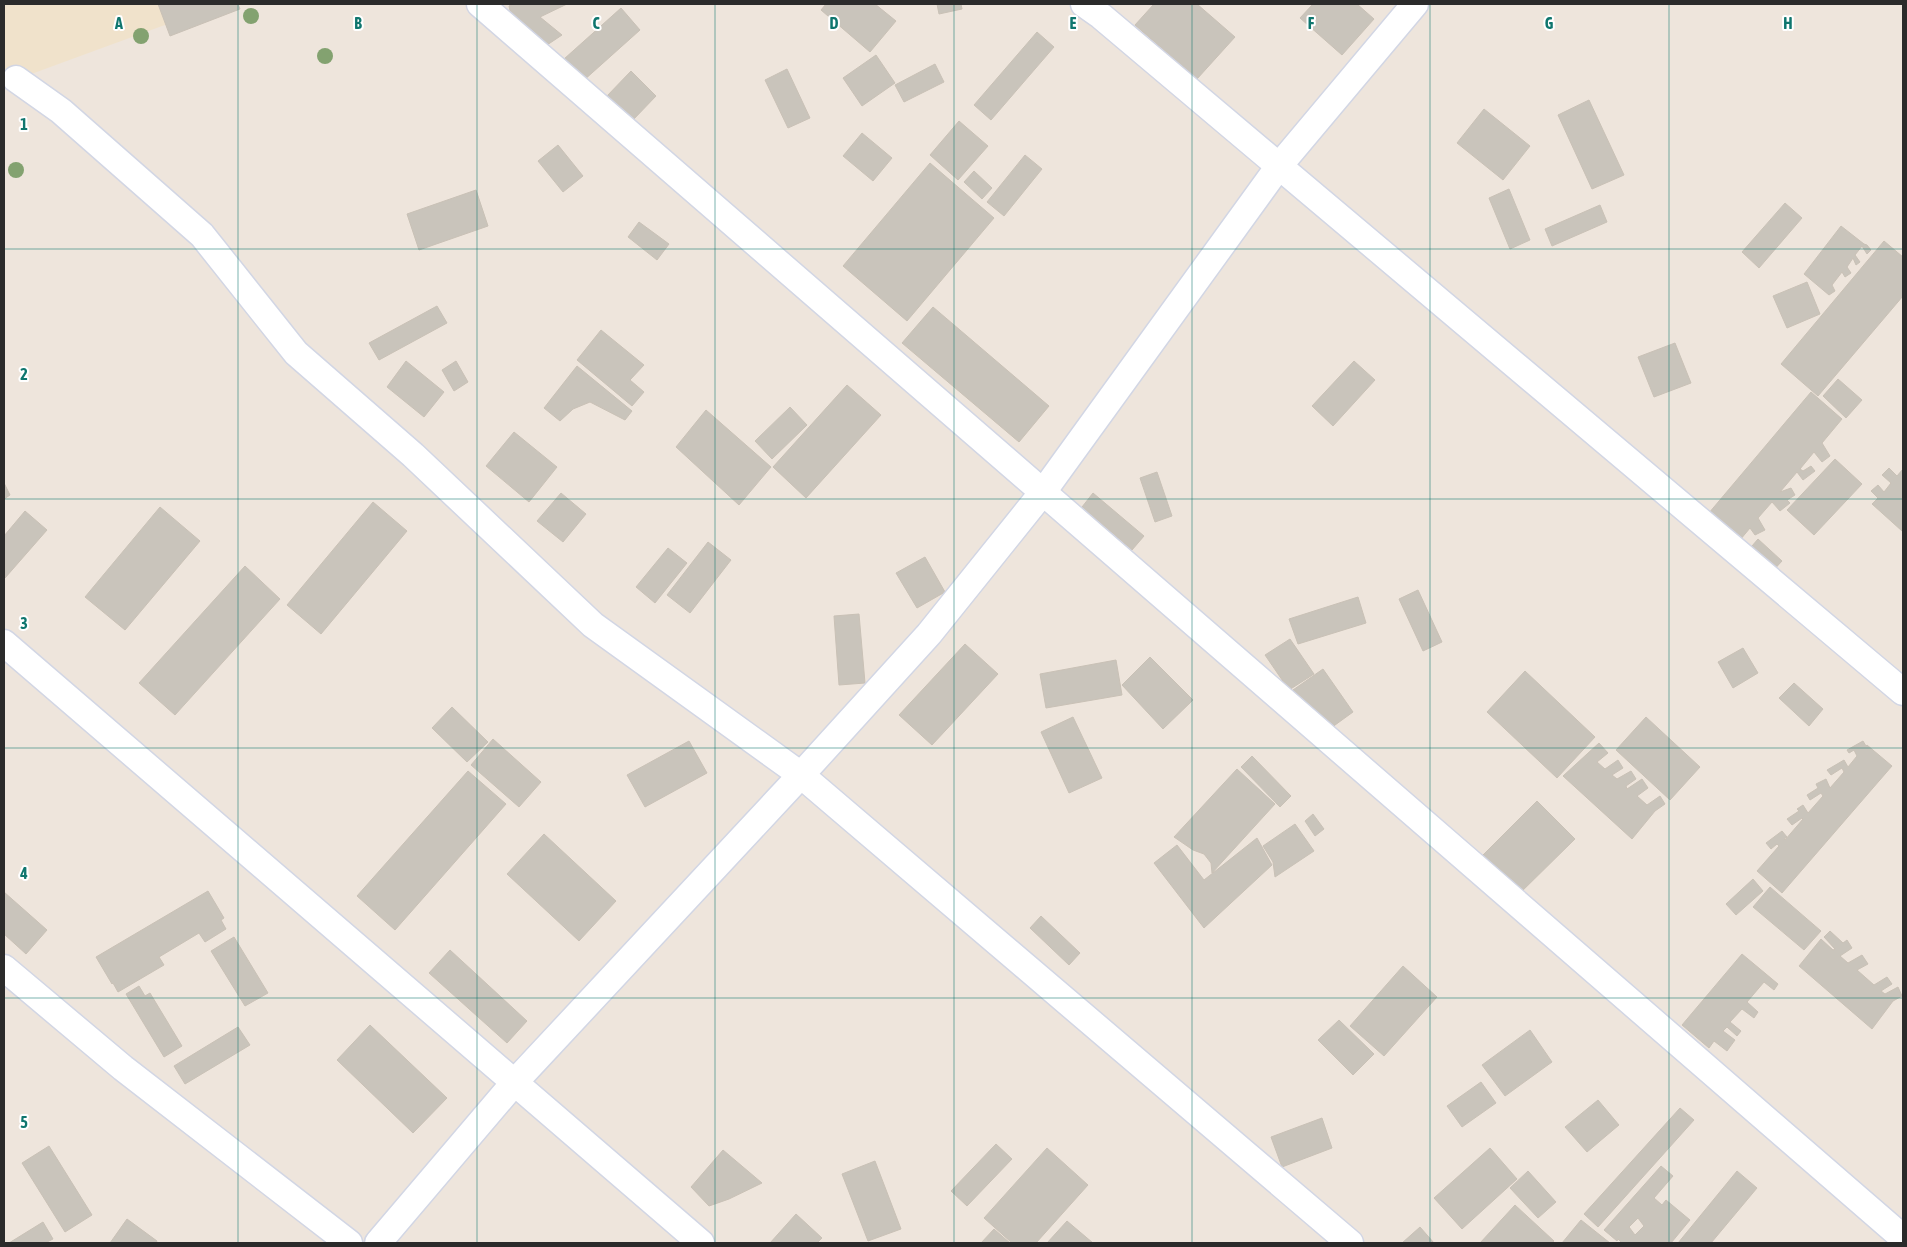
<svg xmlns="http://www.w3.org/2000/svg" width="1907" height="1247" font-family="'Asap Condensed',sans-serif">
	<style>
		.education { fill: #f0e2cb }
		.building { fill: #c9c4bb; stroke: #c9c1b6; fill-rule: evenodd }
		.lines { fill: none; stroke-linecap: round; stroke-linejoin: round }
		.minor-casing { stroke: #d2d6e4; stroke-width: 29 }
		.minor { stroke: #fff; stroke-width: 26 }
		.tree { fill: #83a270 }
		.grid { fill: none; stroke: #0f766e; stroke-width: 1; stroke-opacity: 0.55 }
		.grid-label { font-size: 16px; text-anchor: middle; font-weight: bold; fill: #0f766e; stroke: #fff; stroke-width: 4; stroke-linejoin: round; paint-order: stroke }
	</style>
	<rect width="100%" height="100%" fill="#eee5dc"/>
	<path class="education" d="M4,4H222L4,84Z"/>
	<g class="building">
		<path d="M158,4H238L240,9L170,36Z"/>
		<path d="M513,4H567L540,17L562,35L547,45L511,15L509,6Z"/>
		<path d="M826,4H875L896,21L870,52L821,10Z"/>
		<path d="M937,4H961L962,9L939,14Z"/>
		<path d="M1154,4H1197L1235,37L1197,79L1135,25Z"/>
		<path d="M1313,4H1357L1374,19L1342,55L1300,18Z"/>
		<path d="M621,8L640,30L583,81L564,59Z"/>
		<path d="M1037,32L1054,47L991,120L974,105Z"/>
		<path d="M876,55L895,83L862,106L843,78Z"/>
		<path d="M935,64L944,82L904,102L895,85Z"/>
		<path d="M787,69L810,118L788,128L765,80Z"/>
		<path d="M631,71L656,96L632,121L607,96Z"/>
		<path d="M1589,100L1624,175L1592,189L1558,115Z"/>
		<path d="M1484,109L1530,146L1503,180L1457,143Z"/>
		<path d="M959,121L988,146L958,180L930,155Z"/>
		<path d="M862,133L892,158L873,181L843,156Z"/>
		<path d="M558,145L583,176L563,192L538,161Z"/>
		<path d="M1025,155L1042,169L1004,216L987,202Z"/>
		<path d="M930,163L994,218L907,321L843,266Z"/>
		<path d="M974,171L992,188L982,199L964,182Z"/>
		<path d="M1509,189L1530,240L1510,249L1489,198Z"/>
		<path d="M476,190L488,226L419,250L407,214Z"/>
		<path d="M1785,203L1802,218L1759,268L1742,252Z"/>
		<path d="M1600,205L1607,222L1552,246L1545,229Z"/>
		<path d="M639,222L669,244L657,260L628,237Z"/>
		<path d="M1841,226L1864,244L1867,245L1871,250L1867,254L1862,246L1855,255L1860,262L1856,265L1853,258L1847,267L1851,273L1845,277L1842,272L1832,285L1835,291L1829,295L1804,274Z"/>
		<path d="M1884,241L1903,257V296L1818,396L1781,364Z"/>
		<path d="M1807,282L1820,314L1787,328L1773,296Z"/>
		<path d="M437,306L447,323L379,360L369,343Z"/>
		<path d="M933,307L1049,406L1019,442L902,343Z"/>
		<path d="M601,330L644,365L630,380L644,392L632,406L577,360Z"/>
		<path d="M1675,343L1691,383L1654,397L1638,357Z"/>
		<path d="M406,361L444,392L424,417L387,387Z"/>
		<path d="M456,361L468,382L454,391L442,370Z"/>
		<path d="M1354,361L1375,380L1333,426L1312,406Z"/>
		<path d="M577,366L632,411L625,420L590,402L573,409L560,421L544,408Z"/>
		<path d="M1838,379L1862,400L1846,418L1823,396Z"/>
		<path d="M847,385L881,415L806,498L773,467Z"/>
		<path d="M1811,392L1842,419L1822,443L1830,456L1822,462L1814,452L1800,469L1803,471L1811,466L1815,471L1803,480L1797,472L1780,492L1791,488L1795,495L1787,500L1790,503L1780,511L1772,502L1758,518L1765,530L1755,535L1750,528L1735,546L1703,520Z"/>
		<path d="M790,407L807,425L772,459L755,441Z"/>
		<path d="M706,410L771,467L739,505L676,447Z"/>
		<path d="M514,432L557,467L529,502L486,466Z"/>
		<path d="M1835,459L1862,484L1814,535L1787,510Z"/>
		<path d="M1889,468L1897,476L1903,469L1902,531L1872,504L1878,498L1871,491L1878,485L1884,492L1891,483L1882,475Z"/>
		<path d="M1157,472L1172,516L1155,522L1140,478Z"/>
		<path d="M4,483L10,495L4,499Z"/>
		<path d="M561,493L586,514L563,542L537,521Z"/>
		<path d="M1093,493L1144,536L1132,550L1082,507Z"/>
		<path d="M373,502L407,531L321,634L287,605Z"/>
		<path d="M160,507L200,541L125,630L85,597Z"/>
		<path d="M25,511L47,530L5,578L4,536Z"/>
		<path d="M1758,539L1782,561L1770,574L1746,553Z"/>
		<path d="M708,542L731,560L690,613L667,595Z"/>
		<path d="M668,548L687,563L655,603L636,587Z"/>
		<path d="M925,557L945,592L917,608L896,573Z"/>
		<path d="M245,566L280,599L175,715L139,683Z"/>
		<path d="M1418,590L1442,642L1423,651L1399,599Z"/>
		<path d="M1358,597L1366,623L1298,644L1289,619Z"/>
		<path d="M859,614L865,683L839,685L834,616Z"/>
		<path d="M1290,639L1314,674L1289,690L1265,655Z"/>
		<path d="M965,644L998,674L932,745L899,715Z"/>
		<path d="M1743,648L1758,673L1733,688L1718,662Z"/>
		<path d="M1150,657L1193,700L1163,729L1122,685Z"/>
		<path d="M1116,660L1122,695L1046,708L1040,674Z"/>
		<path d="M1323,669L1353,712L1324,733L1293,690Z"/>
		<path d="M1525,671L1595,737L1557,778L1487,712Z"/>
		<path d="M1794,683L1823,709L1809,726L1779,698Z"/>
		<path d="M452,707L488,742L467,762L432,728Z"/>
		<path d="M1073,717L1102,778L1069,793L1041,732Z"/>
		<path d="M1646,717L1700,767L1670,800L1616,750Z"/>
		<path d="M493,739L541,782L519,807L471,765Z"/>
		<path d="M689,741L707,773L645,807L627,775Z"/>
		<path d="M1863,741L1866,746L1867,745L1892,766L1782,893L1757,871L1779,846L1777,844L1771,849L1766,843L1782,831L1787,837L1784,839L1785,840L1803,819L1802,818L1792,825L1787,819L1799,811L1797,809L1803,805L1808,813L1823,796L1821,793L1810,800L1807,795L1818,788L1816,784L1826,779L1830,788L1844,772L1842,768L1831,775L1827,770L1844,760L1848,767L1857,756L1854,750L1849,753L1847,750Z"/>
		<path d="M1599,743L1608,753L1597,762L1605,769L1618,760L1623,768L1612,775L1617,779L1631,771L1636,779L1626,786L1627,789L1642,779L1648,788L1637,796L1647,805L1660,796L1665,804L1655,811L1632,839L1563,776Z"/>
		<path d="M1252,756L1291,796L1280,807L1241,767Z"/>
		<path d="M1237,769L1275,804L1212,873L1211,863L1204,854L1193,850L1174,837Z"/>
		<path d="M468,771L506,804L395,930L357,896Z"/>
		<path d="M1537,801L1575,839L1516,897L1479,859Z"/>
		<path d="M1313,814L1324,829L1315,836L1305,821Z"/>
		<path d="M1295,824L1314,851L1275,877L1273,862L1263,846Z"/>
		<path d="M544,834L616,901L579,941L507,874Z"/>
		<path d="M1257,838L1272,865L1204,928L1154,863L1177,845L1204,880Z"/>
		<path d="M1753,879L1763,891L1736,915L1726,904Z"/>
		<path d="M1770,887L1821,931L1804,950L1753,907Z"/>
		<path d="M208,891L224,918L221,920L226,929L205,942L199,933L159,957L164,965L118,992L113,983L112,984L96,957Z"/>
		<path d="M4,892L47,930L26,954L4,934Z"/>
		<path d="M1041,916L1080,953L1069,965L1030,928Z"/>
		<path d="M1830,931L1843,943L1847,940L1852,948L1840,956L1848,963L1862,955L1868,964L1857,970L1874,985L1887,977L1892,984L1881,991L1885,994L1898,987L1902,996L1893,1001L1872,1029L1799,966L1821,939L1833,950L1835,949L1824,937Z"/>
		<path d="M234,937L268,993L245,1006L211,951Z"/>
		<path d="M450,950L527,1021L507,1043L429,973Z"/>
		<path d="M1742,954L1778,984L1774,990L1764,982L1747,1002L1758,1012L1754,1018L1742,1009L1730,1022L1741,1031L1737,1036L1727,1027L1723,1031L1735,1040L1727,1051L1714,1041L1709,1048L1682,1025Z"/>
		<path d="M1403,966L1437,997L1384,1056L1350,1026Z"/>
		<path d="M139,986L145,996L150,993L182,1046L164,1057L126,994Z"/>
		<path d="M1339,1020L1374,1054L1353,1075L1318,1040Z"/>
		<path d="M370,1025L447,1098L413,1133L337,1060Z"/>
		<path d="M238,1027L250,1045L185,1084L174,1066Z"/>
		<path d="M1530,1030L1552,1062L1505,1096L1482,1065Z"/>
		<path d="M1481,1082L1496,1103L1462,1127L1447,1106Z"/>
		<path d="M1598,1100L1619,1125L1587,1152L1565,1127Z"/>
		<path d="M1680,1108L1694,1120L1598,1227L1584,1214Z"/>
		<path d="M1322,1118L1332,1148L1282,1167L1271,1137Z"/>
		<path d="M996,1144L1012,1159L967,1206L951,1191Z"/>
		<path d="M49,1146L92,1215L65,1232L22,1163Z"/>
		<path d="M1047,1148L1088,1185L1036,1243H1012L984,1218Z"/>
		<path d="M1490,1148L1517,1179L1462,1229L1434,1198Z"/>
		<path d="M723,1150L762,1183L729,1199L709,1206L691,1187Z"/>
		<path d="M875,1161L901,1229L868,1241L842,1174Z"/>
		<path d="M1661,1166L1673,1176L1654,1198L1662,1205L1666,1200L1690,1220L1671,1243H1622L1618,1239L1617,1241L1604,1230ZM1638,1218L1644,1226L1635,1235L1629,1227Z"/>
		<path d="M1528,1171L1556,1202L1538,1218L1510,1188Z"/>
		<path d="M1737,1171L1757,1188L1711,1243H1678Z"/>
		<path d="M1515,1205L1554,1241L1552,1243H1480Z"/>
		<path d="M796,1214L822,1238L817,1243H770Z"/>
		<path d="M127,1219L157,1241L156,1243H110Z"/>
		<path d="M1581,1220L1610,1243H1562Z"/>
		<path d="M1067,1221L1093,1243H1047Z"/>
		<path d="M43,1222L53,1239L45,1243H9Z"/>
		<path d="M1420,1227L1434,1243H1402Z"/>
		<path d="M994,1229L1010,1243H981Z"/>
	</g>
	<g class="lines">
		<g class="minor-casing">
			<g id="minor">
				<path d="M480,4L1903,1238"/>
				<path d="M1084,4L1101,16L1903,692"/>
				<path d="M16,79L61,111L202,235L296,353L413,455L593,625L801,775L1350,1243"/>
				<path d="M4,643L701,1243"/>
				<path d="M4,968L123,1068L349,1243"/>
				<path d="M378,1243L514,1083L801,775L929,634L1043,492L1279,166L1415,4"/>
			</g>
		</g>
		<use href="#minor" class="minor"/>
	</g>
	<g class="tree">
		<circle cx="251" cy="16" r="8"/>
		<circle cx="141" cy="36" r="8"/>
		<circle cx="325" cy="56" r="8"/>
		<circle cx="16" cy="170" r="8"/>
	</g>
	<path class="grid" d="M238,4V1243M477,4V1243M715,4V1243M954,4V1243M1192,4V1243M1430,4V1243M1669,4V1243M4,249H1903M4,499H1903M4,748H1903M4,998H1903"/>
	<g class="grid-label">
		<text x="119" y="29">A</text>
		<text x="358" y="29">B</text>
		<text x="596" y="29">C</text>
		<text x="834" y="29">D</text>
		<text x="1073" y="29">E</text>
		<text x="1311" y="29">F</text>
		<text x="1549" y="29">G</text>
		<text x="1788" y="29">H</text>
		<text x="24" y="130">1</text>
		<text x="24" y="380">2</text>
		<text x="24" y="629">3</text>
		<text x="24" y="879">4</text>
		<text x="24" y="1128">5</text>
	</g>
	<rect width="1907" height="1247" fill="none" stroke="#2b2b2b" stroke-width="10"/>
</svg>
